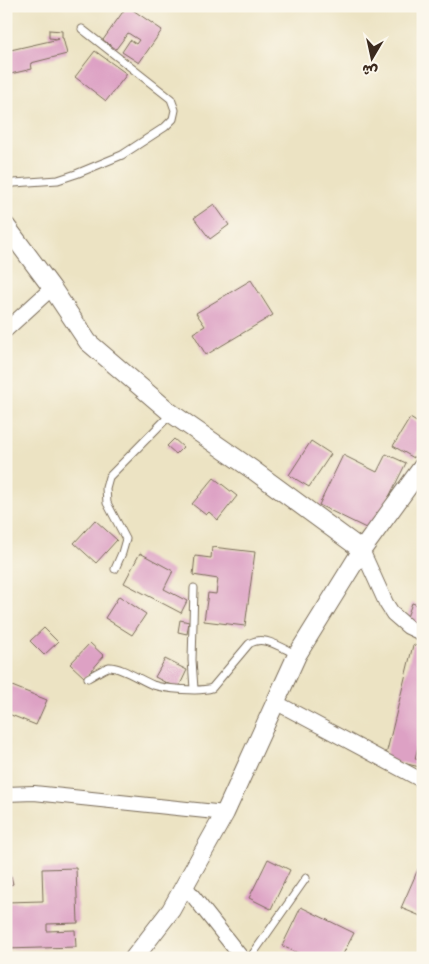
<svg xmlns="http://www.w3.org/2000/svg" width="429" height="964" font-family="Mali,'Playpen Sans Arabic',sans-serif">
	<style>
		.building { fill: #dda1c4 }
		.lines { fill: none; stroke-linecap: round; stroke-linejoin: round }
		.service-casing { stroke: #796b58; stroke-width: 9 }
		.minor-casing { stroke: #796b58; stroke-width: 16 }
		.tertiary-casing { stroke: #796b58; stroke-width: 20 }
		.service { stroke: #fff; stroke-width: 7 }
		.minor { stroke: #fff; stroke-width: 14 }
		.tertiary { stroke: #fff; stroke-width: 18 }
	</style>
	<rect width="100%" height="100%" fill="#fbf7ec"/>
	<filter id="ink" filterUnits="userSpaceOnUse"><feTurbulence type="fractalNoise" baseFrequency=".02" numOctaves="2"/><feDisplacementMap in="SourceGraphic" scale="10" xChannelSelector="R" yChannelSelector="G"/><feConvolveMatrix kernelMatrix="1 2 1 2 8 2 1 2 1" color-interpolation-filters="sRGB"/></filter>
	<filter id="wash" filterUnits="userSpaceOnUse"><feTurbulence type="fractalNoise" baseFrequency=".0096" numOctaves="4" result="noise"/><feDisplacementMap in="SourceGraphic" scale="20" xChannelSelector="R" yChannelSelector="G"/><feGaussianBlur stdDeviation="1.12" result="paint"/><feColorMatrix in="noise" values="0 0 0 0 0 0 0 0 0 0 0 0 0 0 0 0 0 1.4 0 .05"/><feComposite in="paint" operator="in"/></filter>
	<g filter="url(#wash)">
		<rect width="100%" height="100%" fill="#ece3c3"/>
		<g id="blocks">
			<g class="building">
				<path d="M127,6L162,30L139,63L122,52L130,40L136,44L139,40L128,33L116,49L103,40Z"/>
				<path d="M49,30L62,31V38H63L67,54L31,63L32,69L6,75V51L59,39L49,38Z"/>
				<path d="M95,51L127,74L106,101L75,77Z"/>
				<path d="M214,204L229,225L210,239L194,218Z"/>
				<path d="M251,280L273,315L206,355L193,333L205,326L196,313Z"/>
				<path d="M410,418L423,426V444L414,458L393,446Z"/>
				<path d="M174,439L183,447L176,454L167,446Z"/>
				<path d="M311,441L331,454L309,487L289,475Z"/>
				<path d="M386,454L406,463L372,531L319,505L343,455L377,472Z"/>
				<path d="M214,478L237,496L218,520L209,512L206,515L192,504Z"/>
				<path d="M422,501H423V516H420Z"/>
				<path d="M95,520L117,540L96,563L74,543Z"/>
				<path d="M212,547L255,552L245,626L204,621L208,593L216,594L218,579L193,575L195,556L211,558Z"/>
				<path d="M140,553L173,571L164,589L187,601L181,613L124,583Z"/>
				<path d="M119,596L146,614L132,635L105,618Z"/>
				<path d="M412,603L423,607V625L406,620Z"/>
				<path d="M180,620L189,622L187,634L178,632Z"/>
				<path d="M44,628L58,642L44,655L30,641Z"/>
				<path d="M90,643L104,656L85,678L70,664Z"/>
				<path d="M413,645L423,647V726L415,759L422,760L420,767L385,759Z"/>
				<path d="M165,659L187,670L178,689L155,677Z"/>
				<path d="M7,684L47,700L36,725L6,713V687Z"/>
				<path d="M423,858V917L401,908Z"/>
				<path d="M268,859L290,870L271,909L249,898Z"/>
				<path d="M76,868L78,923L47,924V931L75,930L76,947L6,949V902L43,901L42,869Z"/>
				<path d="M11,876L13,884L6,886V877Z"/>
				<path d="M301,907L354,933L341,958H309L282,946Z"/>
			</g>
		</g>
	</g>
	<g filter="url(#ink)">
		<use href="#blocks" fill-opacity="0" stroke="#796b58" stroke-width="1"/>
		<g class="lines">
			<g class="service-casing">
				<g id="service">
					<path d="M6,186L14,183L58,180L76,174L122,155L165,127L173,119L175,110L171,99L82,29"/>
					<path d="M115,569L122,553L126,539L107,503L106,488L109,477L171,414"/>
					<path d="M194,588L192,660L194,689"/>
					<path d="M88,678C94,675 102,669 109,667C120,666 142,681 153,685C165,689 200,692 212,688L249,644C250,643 255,641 257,641C267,638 287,650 297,655"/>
					<path d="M250,958L306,878"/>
				</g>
			</g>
			<g class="minor-casing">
				<g id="minor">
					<path d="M6,330L52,288"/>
					<path d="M362,550L386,603L393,614L408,627L423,634"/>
					<path d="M275,702L423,781"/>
					<path d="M6,794L34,793L225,813"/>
					<path d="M185,886L242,958"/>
				</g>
			</g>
			<g class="tertiary-casing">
				<g id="tertiary">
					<path d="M6,226L52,288L88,342L171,413L253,470L362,550"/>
					<path d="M134,958L171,910L225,813L297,655L362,550L423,466"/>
				</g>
			</g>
			<use href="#service" class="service"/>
			<use href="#minor" class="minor"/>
			<use href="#tertiary" class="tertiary"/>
		</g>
	</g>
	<rect width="429" height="964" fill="none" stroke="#fbf7ec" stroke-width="25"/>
	<g transform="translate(372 58) rotate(189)" stroke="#fbf7ec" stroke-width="4" paint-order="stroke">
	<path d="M0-4L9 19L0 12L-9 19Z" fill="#3b2a1e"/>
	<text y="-8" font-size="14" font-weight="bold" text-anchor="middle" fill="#3b2a1e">ش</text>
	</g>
</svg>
